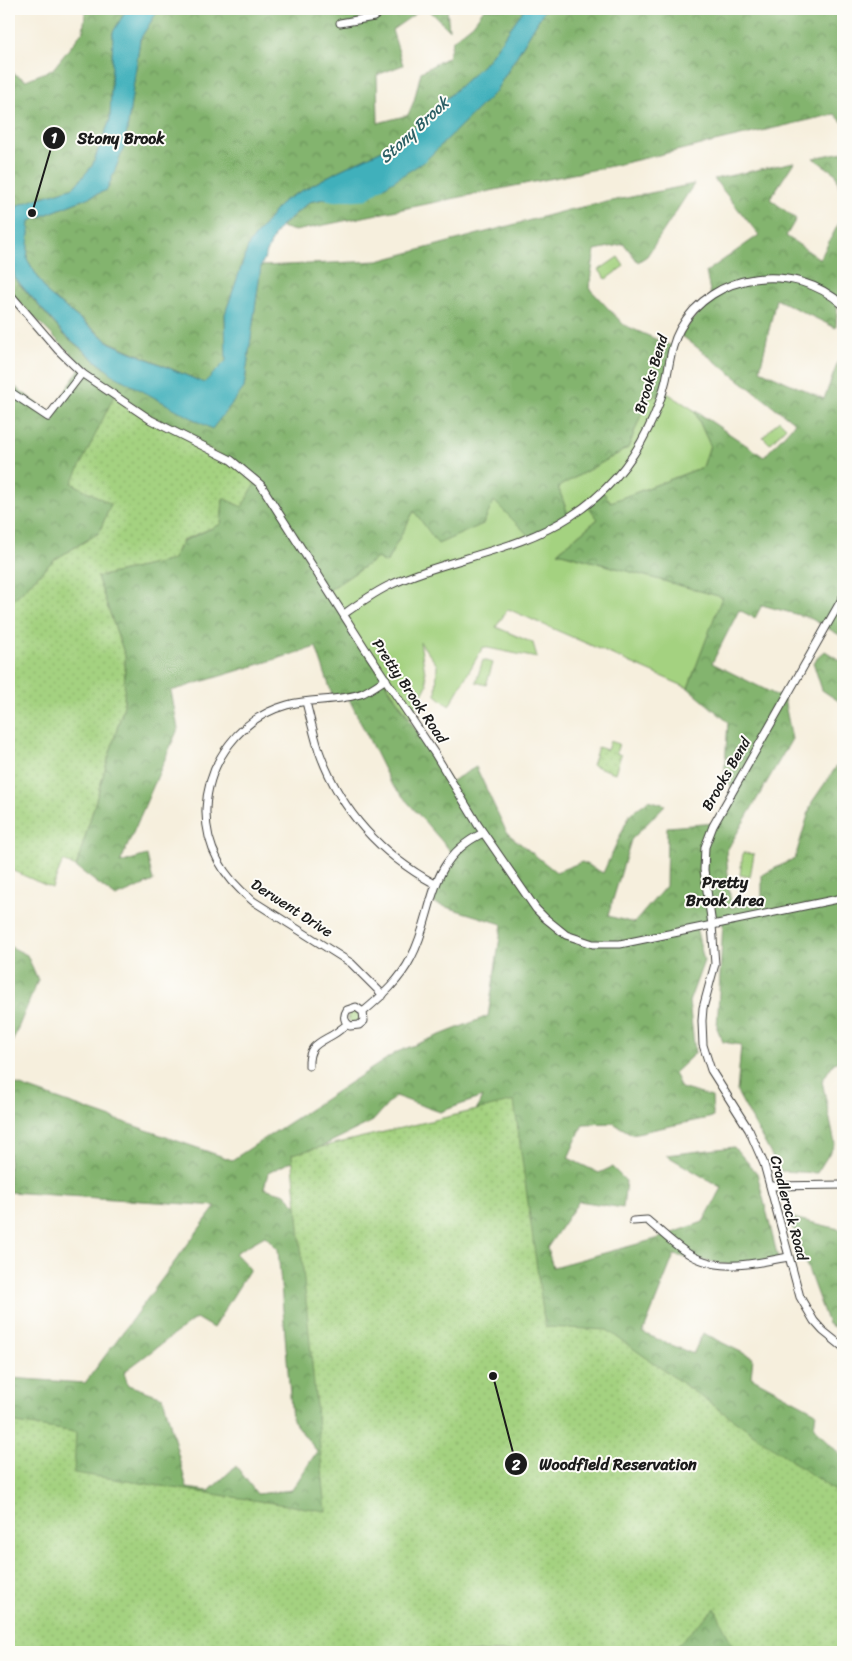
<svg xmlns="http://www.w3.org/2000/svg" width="852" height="1661" font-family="Sriracha,sans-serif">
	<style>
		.grass { fill: #a4d280; stroke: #60774e }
		.forest { fill: url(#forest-crowns); stroke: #506845; fill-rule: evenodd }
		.park { fill: url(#park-dots); stroke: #60774e }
		.water { fill: #40b0bb; stroke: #2e666c }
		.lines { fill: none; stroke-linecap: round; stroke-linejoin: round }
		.river { stroke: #40b0bb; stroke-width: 11 }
		.street-casing { stroke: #3d3c39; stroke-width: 9 }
		.street { stroke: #fff; stroke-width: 7 }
		.labels { text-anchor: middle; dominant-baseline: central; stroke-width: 4; stroke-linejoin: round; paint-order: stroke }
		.street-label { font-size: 15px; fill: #1c1c1c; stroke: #fdfcf7 }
		.water-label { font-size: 16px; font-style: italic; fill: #2c5f64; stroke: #fdfcf7 }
		.neighbourhood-label { font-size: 16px; font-weight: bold; fill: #1c1c1c; stroke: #fdfcf7 }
		.leader { fill: none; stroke: #1c1c1c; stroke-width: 2 }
		.callout-dot { fill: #1c1c1c; stroke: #fdfcf7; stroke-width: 2 }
		.mark-label { font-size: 15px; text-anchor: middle; font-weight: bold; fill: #fff }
		.callout-label { font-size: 16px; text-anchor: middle; font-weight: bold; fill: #1c1c1c; stroke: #fdfcf7; stroke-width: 4; stroke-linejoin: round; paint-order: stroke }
	</style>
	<defs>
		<pattern id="forest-crowns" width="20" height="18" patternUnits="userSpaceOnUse" patternTransform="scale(1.25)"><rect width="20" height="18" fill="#83b46e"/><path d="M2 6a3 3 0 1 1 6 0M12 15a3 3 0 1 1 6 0" fill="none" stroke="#6a925a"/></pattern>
		<pattern id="park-dots" width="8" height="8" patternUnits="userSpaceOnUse" patternTransform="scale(1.25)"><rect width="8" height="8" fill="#a4d280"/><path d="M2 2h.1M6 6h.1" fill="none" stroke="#8db46e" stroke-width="1.8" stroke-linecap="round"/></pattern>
	</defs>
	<rect width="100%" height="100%" fill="#fdfcf7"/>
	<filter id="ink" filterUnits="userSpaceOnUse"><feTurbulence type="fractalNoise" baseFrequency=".02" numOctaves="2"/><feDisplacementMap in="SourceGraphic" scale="10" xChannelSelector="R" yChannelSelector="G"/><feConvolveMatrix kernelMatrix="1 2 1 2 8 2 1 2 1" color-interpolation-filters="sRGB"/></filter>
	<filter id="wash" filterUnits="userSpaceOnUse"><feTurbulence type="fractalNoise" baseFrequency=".0096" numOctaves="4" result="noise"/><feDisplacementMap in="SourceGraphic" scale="20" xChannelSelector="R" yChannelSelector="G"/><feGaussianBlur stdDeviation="1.12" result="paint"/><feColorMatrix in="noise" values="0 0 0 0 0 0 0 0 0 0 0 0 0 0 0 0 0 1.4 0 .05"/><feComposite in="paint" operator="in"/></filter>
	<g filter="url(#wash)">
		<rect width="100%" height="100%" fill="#f6efdd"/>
		<g class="grass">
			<path d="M618,257L624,266L606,279L599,270Z"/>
			<path d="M664,391L694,410L710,445L703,467L611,502L602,492L598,519L558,552L723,597L688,688L508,609L496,627L533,643L537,658L483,647L449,706L436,695L437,665L420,642L427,685L410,719L326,592L377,558L386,563L414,511L494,501L569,517L558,487L628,448L647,399Z"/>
			<path d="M779,420L786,427L770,444L763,437Z"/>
			<path d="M483,660L493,663L486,685L476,682Z"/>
			<path d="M743,853L754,854L750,877L740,875Z"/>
			<circle cx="354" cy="1017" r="6"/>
		</g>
		<g class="forest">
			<path d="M86,9H127L113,32L110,120L92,166L74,187L18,205L9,224V71L26,80L53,69L83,31Z"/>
			<path d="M159,9H422L392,30L403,65L377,75L378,123L408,115L414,101L421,72L448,57L453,40L473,24L484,9H524L487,61L399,142L338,171L283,201L249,244L225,314L226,361L204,383L110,342L48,294L27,259L30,221L107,190L125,145L140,39Z"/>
			<path d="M428,9H447L449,30Z"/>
			<path d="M545,9H843V123L835,114L607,167L295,231L281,227L309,202L384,187L495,92Z"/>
			<path d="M843,152V202L836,174L813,158Z"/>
			<path d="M794,162L770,199L796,219L786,236L820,259L843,215V287L838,297L836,328L776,299L760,370L824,399L841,354L843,353V637L810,618L762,605L755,618L739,610L712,663L784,699L792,739L726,852L731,908L762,898V875L795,858L812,802L843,757V1058L833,1064L822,1081L835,1144L817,1173L780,1171L737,1092L741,1045L723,1042L717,1028L723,922L696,927L704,961L689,1002L695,1053L674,1073L681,1088L712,1097L713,1117L632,1134L613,1123L583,1124L568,1158L599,1173L612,1167L626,1181L623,1208L579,1201L547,1248L553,1267L656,1239L703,1222L722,1188L666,1155L734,1147L757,1173L778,1258L734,1266L674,1255L643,1333L693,1354L703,1333L753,1358L751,1377L816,1412L814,1427L843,1458V1652H9V1378L85,1383L216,1206L9,1192V1082L232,1160L397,1052L488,1016L502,924L430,902L454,855L390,782L347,695L333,697L316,647L171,691L178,729L120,863L147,855L153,881L116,897L76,867L124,705L125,656L97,577L172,560L183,541L221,524L223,498L257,480L72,483L111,504L99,533L54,560L9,604V382L51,414L82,365L18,301L9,303V250L15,279L64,335L113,375L244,388L261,266L378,261L568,210L694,184L647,256L638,262L624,244L595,250L589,288L624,325L676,348L664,391L647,400L628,448L558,487L569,517L529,536L494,501L483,524L438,544L414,511L386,563L377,558L326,592L450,782L476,767L507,833L556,872L582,862L603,873L630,814L649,800L665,805L631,840L608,916L634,923L666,886L667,827L716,823L734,790L724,778L728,722L688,688L722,597L558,552L598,519L587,505L602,491L611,502L703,467L710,445L694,410L764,457L795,423L681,335L711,296L706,272L759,235L714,179ZM395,1096L440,1112L482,1097L459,1149L313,1222L285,1194L264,1188L268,1173L373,1121ZM265,1236L278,1249L292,1420L317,1451L292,1490L257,1494L236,1466L209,1491L187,1488L163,1397L128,1385L124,1372L196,1318L213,1328L250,1269L235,1253Z"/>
			<path d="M825,651L843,662V704L822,690L813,662Z"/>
			<path d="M9,946L27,955L38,980L9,1050Z"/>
			<path d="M789,1217L843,1230V1332L828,1324Z"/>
		</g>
		<g class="park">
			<path d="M115,394L247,470L257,480L242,507L223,498L221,524L183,540L172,560L97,577L125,656L124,705L76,867L63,861L52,888L9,869V604L54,560L99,533L111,504L72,483Z"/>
			<path d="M610,741L619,744L616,753L621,755L615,773L592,765L598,747L607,750Z"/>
			<path d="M514,1101L545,1327L607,1330L843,1497V1652H735L715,1608L670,1652H9V1422L76,1432L74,1473L326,1511L292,1154Z"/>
		</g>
		<path class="water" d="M127,9H159L140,39L125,145L107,190L30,221L27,259L48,294L110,343L204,383L226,361L225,314L249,244L283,201L338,171L399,142L487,61L524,9H545L495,92L425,161L384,187L309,202L281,226L275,234L261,266L244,388L212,429L113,375L64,334L15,278L9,250V224L18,205L74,187L92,166L110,120L113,32Z"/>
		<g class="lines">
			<g class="river">
				<path d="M841,9L843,13"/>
				<path d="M331,196L365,194L383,181"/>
			</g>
		</g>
	</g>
	<g filter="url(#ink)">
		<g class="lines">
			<g class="street-casing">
				<g id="street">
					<path d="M340,23L374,17L383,9"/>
					<path d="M9,293L58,350L83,374L151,420L231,460L261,485L364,647L435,754L478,825L536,909L545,918L566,935L593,944H620L843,898"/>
					<path d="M9,391L48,417L82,373"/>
					<path d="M843,597L713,826L705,847L704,870L712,925L715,964L703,1008L702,1021L703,1045L711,1070L749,1130L764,1164L800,1297L814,1321L823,1331L843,1347"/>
					<path d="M344,614C358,604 372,594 388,586C447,558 516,552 571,516C604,495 631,464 648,429C656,413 662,397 666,380C670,362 671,345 680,329C712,271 795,261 843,305"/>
					<path d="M306,702C310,718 314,735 319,751C340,810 380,854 435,884"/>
					<path d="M383,995L351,963L253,901C224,878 205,847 206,809C208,761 240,718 287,705C311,698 339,702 363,693C371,689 378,684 386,679"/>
					<path d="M363,1012L364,1021L359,1025L350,1026C344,1022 343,1016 347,1010L356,1007L363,1012C382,996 400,980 411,958C436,911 425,861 483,833"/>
					<path d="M309,1066C308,1045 319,1043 334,1034C339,1031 343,1027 348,1024"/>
					<path d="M771,1186L843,1185"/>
					<path d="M633,1221L647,1220C659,1230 670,1241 683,1250C715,1274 752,1264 788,1257"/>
				</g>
			</g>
			<use href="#street" class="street"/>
		</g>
	</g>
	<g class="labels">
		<g class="street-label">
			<text transform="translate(651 374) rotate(-73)">Brooks Bend</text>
			<text transform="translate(410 691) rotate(56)">Pretty Brook Road</text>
			<text transform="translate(726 774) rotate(-60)">Brooks Bend</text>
			<text transform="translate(292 908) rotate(33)">Derwent Drive</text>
			<text transform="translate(789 1208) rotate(75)">Cradlerock Road</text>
		</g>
		<g class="water-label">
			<text transform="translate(414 130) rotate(-43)">Stony Brook</text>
		</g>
		<g class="neighbourhood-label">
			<text x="725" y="882">Pretty<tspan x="725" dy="18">Brook Area</tspan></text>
		</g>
	</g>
	<path class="leader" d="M32 213L54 138M493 1376L516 1464"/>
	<g class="callout-dot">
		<circle cx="32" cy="213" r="5"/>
		<circle cx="493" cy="1376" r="5"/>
		<circle cx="54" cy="138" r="12"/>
		<circle cx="516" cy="1464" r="12"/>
	</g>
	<g class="mark-label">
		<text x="54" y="143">1</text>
		<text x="516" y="1470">2</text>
	</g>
	<g class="callout-label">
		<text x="121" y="144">Stony Brook</text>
		<text x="618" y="1470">Woodfield Reservation</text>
	</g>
	<rect width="852" height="1661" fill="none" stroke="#fdfcf7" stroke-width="30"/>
</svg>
